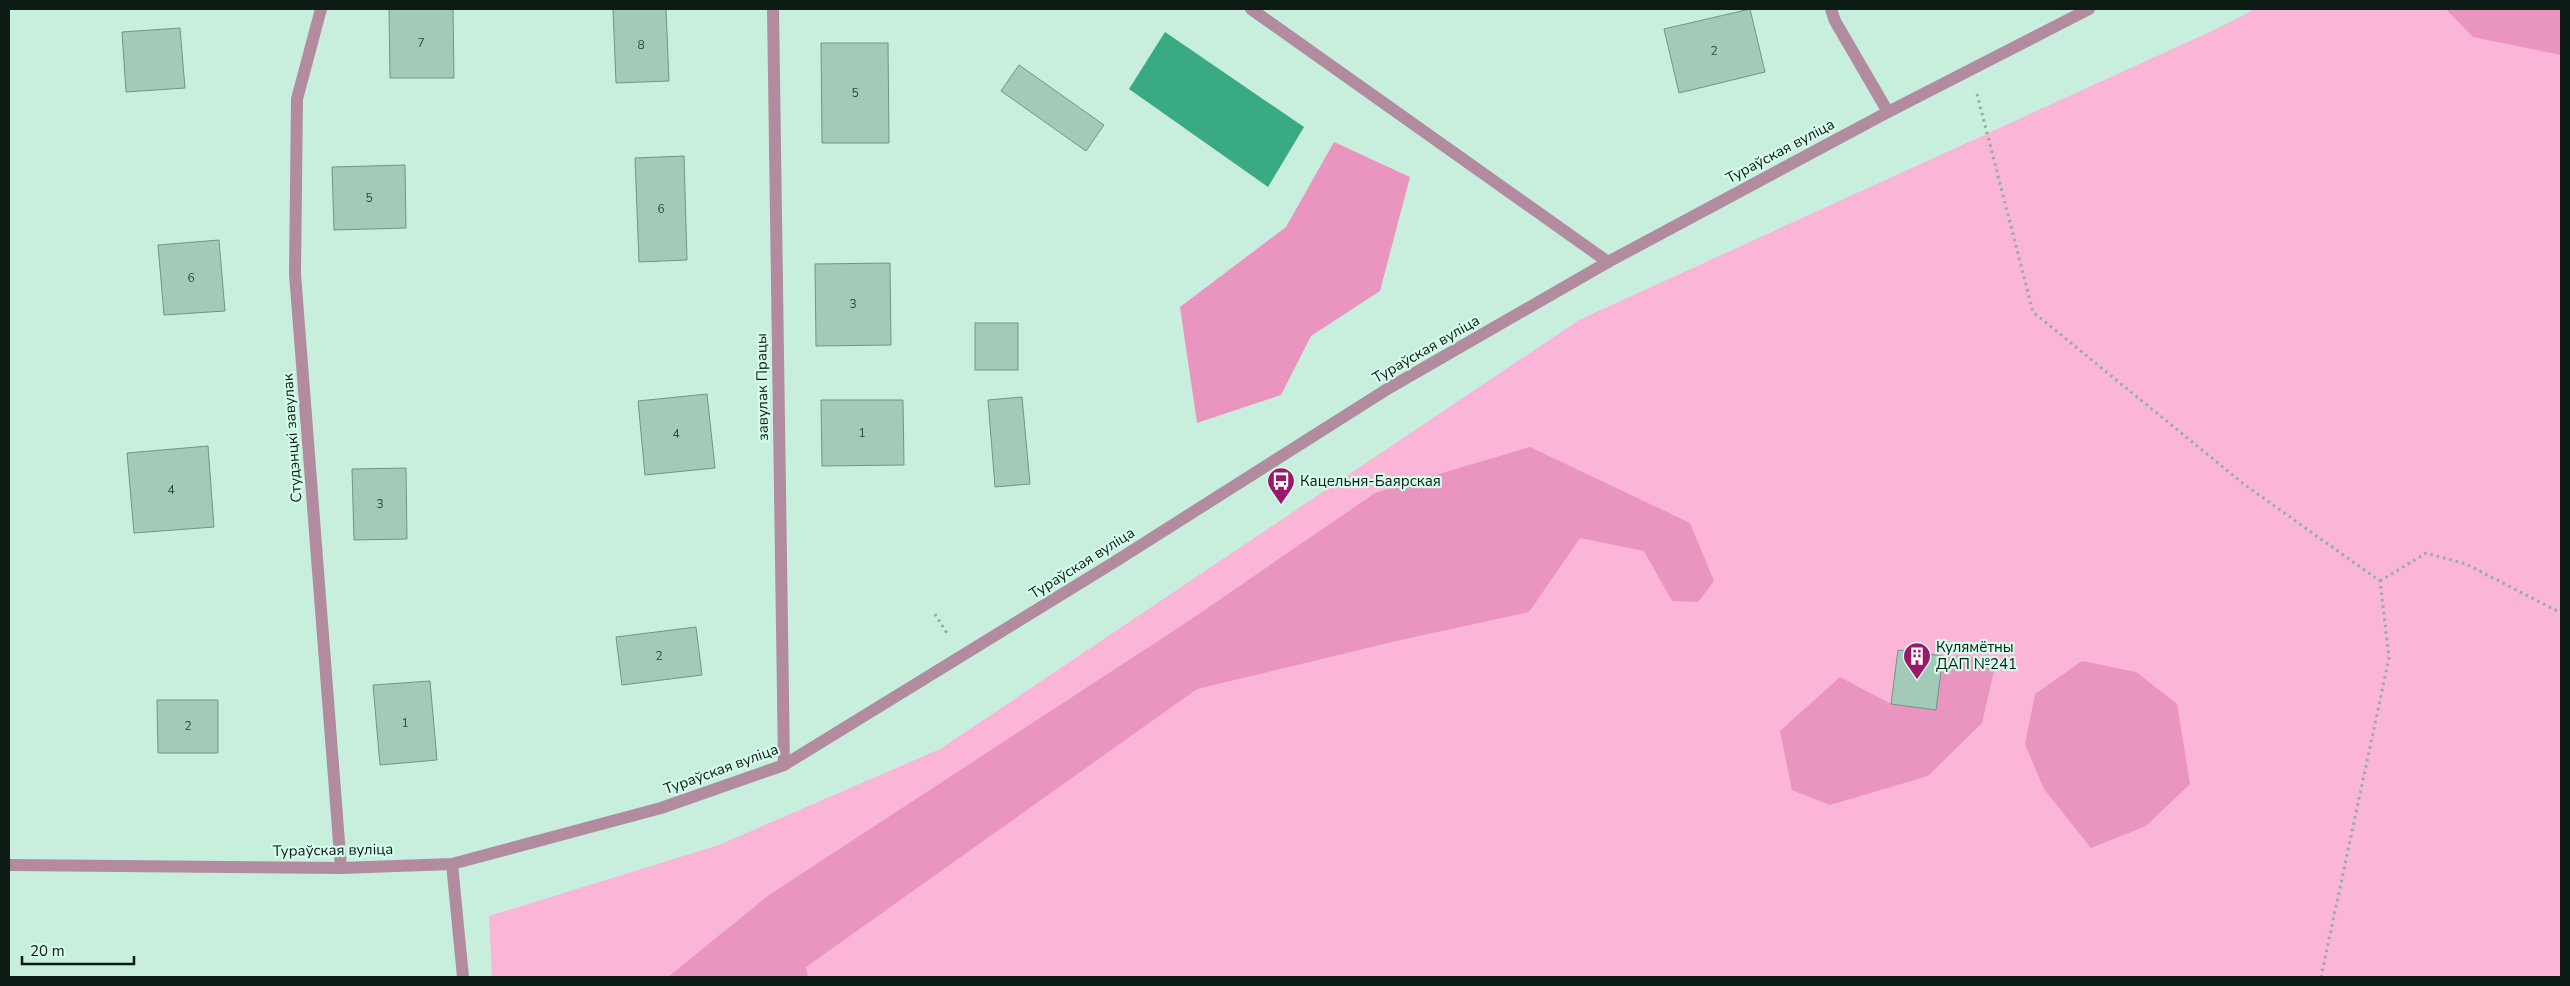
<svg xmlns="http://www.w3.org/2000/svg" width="2570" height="986" font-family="'Nunito Sans',sans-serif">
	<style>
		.green { fill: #fab5d7 }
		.forest { fill: #ea94c0 }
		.water { fill: #39aa84 }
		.building { fill: #a3c9b8; stroke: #709585 }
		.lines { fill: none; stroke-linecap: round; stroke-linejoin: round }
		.path { stroke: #90afa2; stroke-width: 3; stroke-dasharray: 2.5 4; stroke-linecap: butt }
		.minor { stroke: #b28c9e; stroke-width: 12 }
		.labels { text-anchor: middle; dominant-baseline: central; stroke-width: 4.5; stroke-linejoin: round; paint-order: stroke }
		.number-label { font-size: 12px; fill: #32463e }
		.street-label { font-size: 15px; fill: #0d1b15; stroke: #d5fceb }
		.poi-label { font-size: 15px; fill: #0d1b15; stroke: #d5fceb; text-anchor: start }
	</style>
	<rect width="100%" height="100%" fill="#c8efde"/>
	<path class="green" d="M2255,9H2561V977H492L489,916L719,845L940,749L1579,320L2214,30Z"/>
	<g class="forest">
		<path d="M2446,9H2561V55L2473,37Z"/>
		<path d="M1334,142L1410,177L1380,291L1311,336L1281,395L1197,423L1180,307L1286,227Z"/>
		<path d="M1530,447L1690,523L1714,581L1698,602L1672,601L1644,551L1580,538L1529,612L1396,641L1197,689L806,967L808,977H668L769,895L1190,620L1375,493Z"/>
		<path d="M1968,655L1994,671L1982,723L1928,776L1830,805L1792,790L1780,731L1840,677L1891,704L1936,709L1943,656Z"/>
		<path d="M2082,661L2136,672L2177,704L2190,784L2146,826L2091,848L2044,789L2025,744L2035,694Z"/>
	</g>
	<path class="water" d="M1165,32L1304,127L1268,187L1129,89Z"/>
	<g class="building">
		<path d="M389,9H453L454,78H390Z"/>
		<path d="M613,9H666L669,81L616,83Z"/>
		<path d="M1750,9L1765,72L1679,93L1664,29Z"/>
		<path d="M180,28L185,88L126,92L122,32Z"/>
		<path d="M821,43H888L889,143H822Z"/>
		<path d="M1019,65L1104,125L1086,151L1001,91Z"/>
		<path d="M684,156L687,260L639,262L635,158Z"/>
		<path d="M405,165L406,228L334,230L332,167Z"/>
		<path d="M219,240L225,311L164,315L158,245Z"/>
		<path d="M890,263L891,345L816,346L815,264Z"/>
		<rect x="975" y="323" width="43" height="47"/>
		<path d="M707,394L715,468L645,475L638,401Z"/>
		<path d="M1022,397L1030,484L995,487L988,400Z"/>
		<path d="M821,400H903L904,465L822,466Z"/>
		<path d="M208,446L214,527L134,533L127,453Z"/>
		<path d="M406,468L407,539L354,540L352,469Z"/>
		<path d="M696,627L702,675L622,685L616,637Z"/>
		<path d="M1898,650L1943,656L1936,710L1891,704Z"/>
		<path d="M430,681L437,760L380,765L373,685Z"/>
		<path d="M157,700H218V753H158Z"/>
	</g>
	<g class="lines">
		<g class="path">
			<path d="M1977,94L2033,312L2245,485L2380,581L2389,658L2321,977"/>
			<path d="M1274,493L1281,505"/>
			<path d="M2380,581L2426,553L2466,564L2561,613"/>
			<path d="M935,614L948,635"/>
		</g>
		<g class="minor">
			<path d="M321,9L297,99L295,274L341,868"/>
			<path d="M773,9L784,765"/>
			<path d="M1251,9L1608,262"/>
			<path d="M1831,9L1835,21L1888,112"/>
			<path d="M452,864L463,977"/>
			<path d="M9,865L341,868L452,864L661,808L784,765L1116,561L1389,388L1608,262L1888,112L2089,9"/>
		</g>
	</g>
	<defs>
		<g id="bus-pin" transform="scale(1.4375)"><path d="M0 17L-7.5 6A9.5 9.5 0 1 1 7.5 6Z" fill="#9b186b" stroke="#d5fceb"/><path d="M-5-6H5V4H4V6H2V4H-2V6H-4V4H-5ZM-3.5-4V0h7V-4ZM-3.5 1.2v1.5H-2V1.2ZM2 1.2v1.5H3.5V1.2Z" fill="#fff"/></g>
		<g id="building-pin" transform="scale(1.4375)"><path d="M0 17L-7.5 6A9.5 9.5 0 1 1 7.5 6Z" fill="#9b186b" stroke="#d5fceb"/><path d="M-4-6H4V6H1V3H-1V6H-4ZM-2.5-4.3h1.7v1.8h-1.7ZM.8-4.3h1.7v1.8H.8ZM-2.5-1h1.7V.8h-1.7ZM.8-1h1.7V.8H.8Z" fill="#fff"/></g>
	</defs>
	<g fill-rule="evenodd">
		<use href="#bus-pin" x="1281" y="481"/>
		<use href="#building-pin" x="1917" y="656"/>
	</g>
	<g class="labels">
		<g class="number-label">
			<text x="421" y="43">7</text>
			<text x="641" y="45">8</text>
			<text x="1714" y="51">2</text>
			<text x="855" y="93">5</text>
			<text x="369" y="198">5</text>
			<text x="661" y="209">6</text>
			<text x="191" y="278">6</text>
			<text x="853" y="304">3</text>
			<text x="862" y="433">1</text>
			<text x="676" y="434">4</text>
			<text x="171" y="490">4</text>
			<text x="380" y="504">3</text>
			<text x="659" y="656">2</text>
			<text x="405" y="723">1</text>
			<text x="188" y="726">2</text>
		</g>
		<g class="street-label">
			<text transform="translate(1780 151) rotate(-28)">Тураўская вуліца</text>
			<text transform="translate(1426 349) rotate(-30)">Тураўская вуліца</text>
			<text transform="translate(762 387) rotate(-91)">завулак Працы</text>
			<text transform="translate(292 438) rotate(-94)">Студэнцкі завулак</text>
			<text transform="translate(1082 563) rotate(-32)">Тураўская вуліца</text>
			<text transform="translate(721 769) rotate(-20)">Тураўская вуліца</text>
			<text transform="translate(333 850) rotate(-1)">Тураўская вуліца</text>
		</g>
		<g class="poi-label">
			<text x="1300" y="481">Кацельня-Баярская</text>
			<text x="1936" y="647">Кулямётны<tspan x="1936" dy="17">ДАП №241</tspan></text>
		</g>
	</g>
	<rect width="2570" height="986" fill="none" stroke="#0d1b15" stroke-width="20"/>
	<path d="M22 956v8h112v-8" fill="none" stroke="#0d1b15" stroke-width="2.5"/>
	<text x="30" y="956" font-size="15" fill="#0d1b15" stroke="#d5fceb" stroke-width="4" paint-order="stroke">20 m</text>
</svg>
